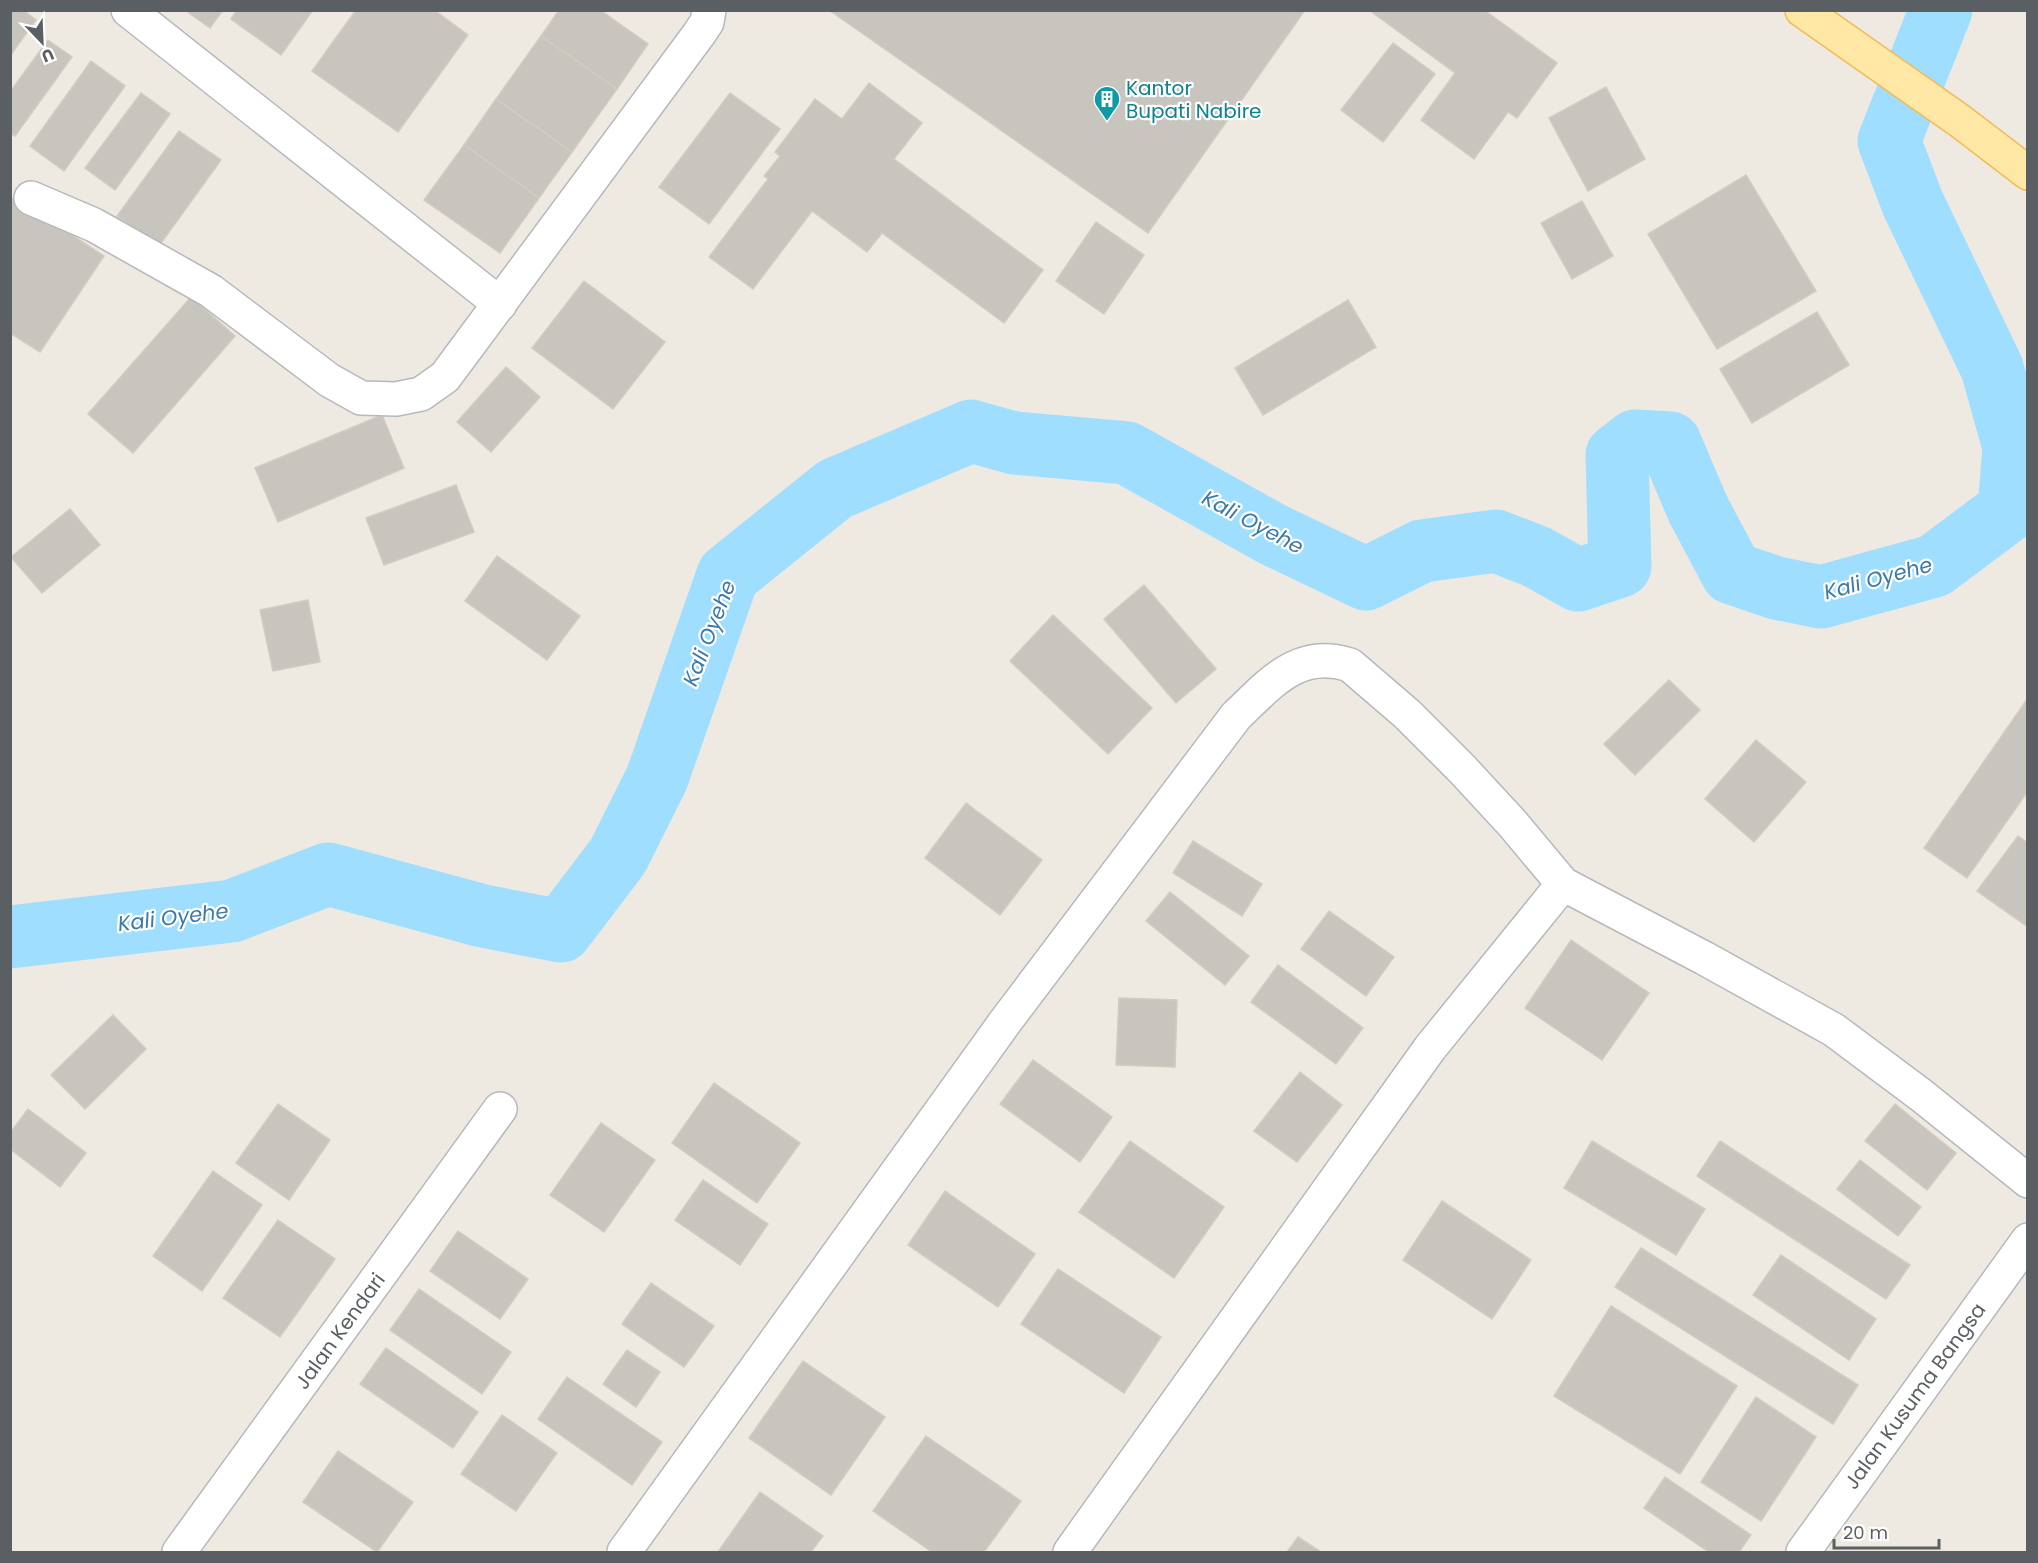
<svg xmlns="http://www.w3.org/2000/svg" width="2038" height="1563" font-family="Poppins,sans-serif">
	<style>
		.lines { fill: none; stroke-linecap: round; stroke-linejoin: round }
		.river { stroke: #a0deff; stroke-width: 63 }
		.building { fill: #c8c5bf; stroke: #d2cbc0; stroke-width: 1.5 }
		.minor-casing { stroke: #b5b9bd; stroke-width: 36 }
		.primary-casing { stroke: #f5b954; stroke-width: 36 }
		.minor { stroke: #fff; stroke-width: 33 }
		.primary { stroke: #ffe8a5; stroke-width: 33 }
		.labels { text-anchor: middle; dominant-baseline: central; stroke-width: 4.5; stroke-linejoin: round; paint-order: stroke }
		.culture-label { font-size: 20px; fill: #0d838f; stroke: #fff; text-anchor: start }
		.street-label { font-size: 20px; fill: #5a5f63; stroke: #fff }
		.water-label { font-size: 21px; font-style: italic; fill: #397aab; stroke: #fff }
	</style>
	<rect width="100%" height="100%" fill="#eeeae2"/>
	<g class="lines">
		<path class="river" d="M10,937L232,911L328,874L483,916L561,931L618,856L657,778L728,575L835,489L971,431L1014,443L1127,453L1272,534L1366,579L1422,551L1496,541L1537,557L1578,580L1620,566L1617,455L1635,441L1670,443L1698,509L1732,573L1776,588L1821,597L1934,566L2009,510L2014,447L1992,368L1913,204L1889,141L1941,10"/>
	</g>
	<g class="building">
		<path d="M10,10H23L36,20L10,56Z"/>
		<path d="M185,10H223L210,28Z"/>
		<path d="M237,10H313L281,55L231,19Z"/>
		<path d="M356,10H434L468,35L398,132L312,71Z"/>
		<path d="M559,10H600L648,44L617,89L541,36Z"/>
		<path d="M829,10H1305L1148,233Z"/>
		<path d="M1369,10H1484L1557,63L1517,118L1508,112L1474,159L1421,120L1455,73Z"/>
		<path d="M541,36L617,89L572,152L496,99Z"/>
		<path d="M48,40L72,57L15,136L10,133V92Z"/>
		<path d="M1393,43L1435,74L1383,142L1341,110Z"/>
		<path d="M91,61L125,86L64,171L30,146Z"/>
		<path d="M869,83L922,123L894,159L1043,270L1004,323L882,233L867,252L812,211L753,289L709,257L768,179L764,176L780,156L775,152L815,99L842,119Z"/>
		<path d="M1606,87L1645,159L1588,191L1549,118Z"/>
		<path d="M141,93L170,114L115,190L85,168Z"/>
		<path d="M730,93L780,129L709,224L659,187Z"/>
		<path d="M496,99L572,152L539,198L464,145Z"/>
		<path d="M179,131L221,160L159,246L117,216Z"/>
		<path d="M464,145L539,198L500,253L424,200Z"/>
		<path d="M1746,175L1816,291L1717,349L1648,234Z"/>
		<path d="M14,197L104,256L40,352L10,333V203Z"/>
		<path d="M1582,201L1613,256L1572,279L1541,223Z"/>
		<path d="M1096,222L1144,255L1104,314L1056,281Z"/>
		<path d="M584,281L665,342L613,409L532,348Z"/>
		<path d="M191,297L235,336L133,453L88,414Z"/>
		<path d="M1348,300L1376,347L1263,415L1235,368Z"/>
		<path d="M1817,312L1849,365L1752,423L1720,369Z"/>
		<path d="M506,367L540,397L491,452L457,422Z"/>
		<path d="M382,415L404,468L278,522L255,468Z"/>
		<path d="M456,485L474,532L384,565L366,518Z"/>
		<path d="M70,509L100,545L42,593L11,557Z"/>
		<path d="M497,556L580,616L547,660L465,601Z"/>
		<path d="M1144,585L1216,669L1176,703L1104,619Z"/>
		<path d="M308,600L320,662L273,671L260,610Z"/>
		<path d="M1053,615L1152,708L1108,754L1010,661Z"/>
		<path d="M1669,680L1700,710L1635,775L1604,744Z"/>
		<path d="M2028,698V791L1967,878L1924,848Z"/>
		<path d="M1756,740L1806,782L1754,842L1705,799Z"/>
		<path d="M966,803L1042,860L1000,915L925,858Z"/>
		<path d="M2018,836L2028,843V927L1977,891Z"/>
		<path d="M1193,841L1262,884L1242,916L1173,873Z"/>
		<path d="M1170,892L1249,956L1225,985L1146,921Z"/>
		<path d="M1329,911L1394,957L1366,996L1301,949Z"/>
		<path d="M1571,940L1649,993L1602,1060L1525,1008Z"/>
		<path d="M1278,965L1363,1028L1336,1064L1251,1002Z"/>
		<path d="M1119,998L1177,1000L1175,1067L1116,1065Z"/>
		<path d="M113,1015L146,1049L85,1109L51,1075Z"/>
		<path d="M1033,1060L1112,1117L1080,1162L1000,1104Z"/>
		<path d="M1300,1072L1342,1105L1297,1162L1254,1131Z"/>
		<path d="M714,1083L800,1143L757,1203L672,1143Z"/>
		<path d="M278,1104L330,1140L289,1200L236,1163Z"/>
		<path d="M1895,1104L1956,1153L1927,1190L1865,1141Z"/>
		<path d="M28,1109L86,1153L60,1187L10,1149V1133Z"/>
		<path d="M601,1123L655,1160L604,1232L550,1195Z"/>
		<path d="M1130,1141L1224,1207L1174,1278L1079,1212Z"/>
		<path d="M1592,1141L1705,1209L1676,1255L1564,1188Z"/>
		<path d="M1720,1141L1910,1265L1886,1299L1697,1176Z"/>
		<path d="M1860,1160L1921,1207L1898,1236L1837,1189Z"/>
		<path d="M213,1171L262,1205L202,1291L153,1256Z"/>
		<path d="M703,1180L768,1224L740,1265L675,1220Z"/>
		<path d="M945,1191L1035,1254L998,1307L908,1245Z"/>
		<path d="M1442,1201L1531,1260L1492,1319L1403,1260Z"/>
		<path d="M278,1220L335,1259L280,1337L223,1298Z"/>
		<path d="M458,1231L528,1279L500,1319L430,1271Z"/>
		<path d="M1641,1248L1858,1385L1833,1424L1615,1287Z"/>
		<path d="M1781,1255L1876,1319L1849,1360L1753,1295Z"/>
		<path d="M1058,1269L1161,1337L1124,1393L1021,1324Z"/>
		<path d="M651,1283L714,1326L684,1367L622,1324Z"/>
		<path d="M419,1289L511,1352L482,1394L390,1330Z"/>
		<path d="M1611,1306L1737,1386L1680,1474L1554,1396Z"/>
		<path d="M386,1348L478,1412L453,1448L360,1384Z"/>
		<path d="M627,1350L660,1372L636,1407L603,1384Z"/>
		<path d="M803,1361L885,1417L831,1495L749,1438Z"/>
		<path d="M567,1377L662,1442L632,1485L538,1419Z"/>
		<path d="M1756,1397L1816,1437L1761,1521L1701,1482Z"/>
		<path d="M502,1415L557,1453L516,1511L461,1474Z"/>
		<path d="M926,1436L1021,1501L984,1552H932L873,1511Z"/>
		<path d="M338,1451L413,1502L377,1552L303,1502Z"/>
		<path d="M1665,1477L1751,1535L1739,1552H1709L1644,1508Z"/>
		<path d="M760,1492L823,1536L811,1552H718Z"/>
		<path d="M1298,1537L1321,1552H1287Z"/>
	</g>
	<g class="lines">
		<g class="minor-casing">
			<g id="minor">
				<path d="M128,10L500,304"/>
				<path d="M31,198L94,225L211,291L329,380L361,398L396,399L421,394L445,377L699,34L707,22L709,10"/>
				<path d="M179,1552L500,1109"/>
				<path d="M624,1552L1005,1022L1236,716C1270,684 1298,648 1350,665L1407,714L1463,770L1512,823L1563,884L1704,958L1834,1030L1921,1095L2028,1181"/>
				<path d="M1070,1552L1430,1048L1563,884"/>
				<path d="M1803,1552L2028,1240"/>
			</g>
		</g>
		<g class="primary-casing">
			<path id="primary" d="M1802,10L1960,121L2028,173"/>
		</g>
		<use href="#minor" class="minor"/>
		<use href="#primary" class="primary"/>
	</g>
	<defs>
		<g id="building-pin" transform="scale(1.35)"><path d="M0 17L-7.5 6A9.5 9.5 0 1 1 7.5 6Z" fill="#0f9aa8" stroke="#fff"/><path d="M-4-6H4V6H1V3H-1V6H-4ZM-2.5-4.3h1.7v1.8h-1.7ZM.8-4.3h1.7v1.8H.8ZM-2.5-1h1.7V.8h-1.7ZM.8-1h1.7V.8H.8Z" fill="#fff"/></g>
	</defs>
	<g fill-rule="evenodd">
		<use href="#building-pin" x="1107" y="99"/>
	</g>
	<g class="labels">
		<g class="culture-label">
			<text x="1126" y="88">Kantor<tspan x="1126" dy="23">Bupati Nabire</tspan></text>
		</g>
		<g class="street-label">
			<text transform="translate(340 1331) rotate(-54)">Jalan Kendari</text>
			<text transform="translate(1915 1396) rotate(-54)">Jalan Kusuma Bangsa</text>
		</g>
		<g class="water-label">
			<text transform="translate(1253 522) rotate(28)">Kali Oyehe</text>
			<text transform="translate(1878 578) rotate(-15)">Kali Oyehe</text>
			<text transform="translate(709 633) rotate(-69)">Kali Oyehe</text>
			<text transform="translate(173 917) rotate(-7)">Kali Oyehe</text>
		</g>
	</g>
	<rect width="2038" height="1563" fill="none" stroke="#5a5f63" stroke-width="24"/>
	<g transform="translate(42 42) rotate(157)" stroke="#ffffff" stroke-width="4.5" paint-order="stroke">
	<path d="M0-4.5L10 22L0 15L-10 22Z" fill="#5a5f63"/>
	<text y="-9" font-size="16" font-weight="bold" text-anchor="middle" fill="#5a5f63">U</text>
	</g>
	<path d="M1834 1539v9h105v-9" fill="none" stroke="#5a5f63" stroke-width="3"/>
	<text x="1843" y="1539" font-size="18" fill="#5a5f63" stroke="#ffffff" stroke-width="4.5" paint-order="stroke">20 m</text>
</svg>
